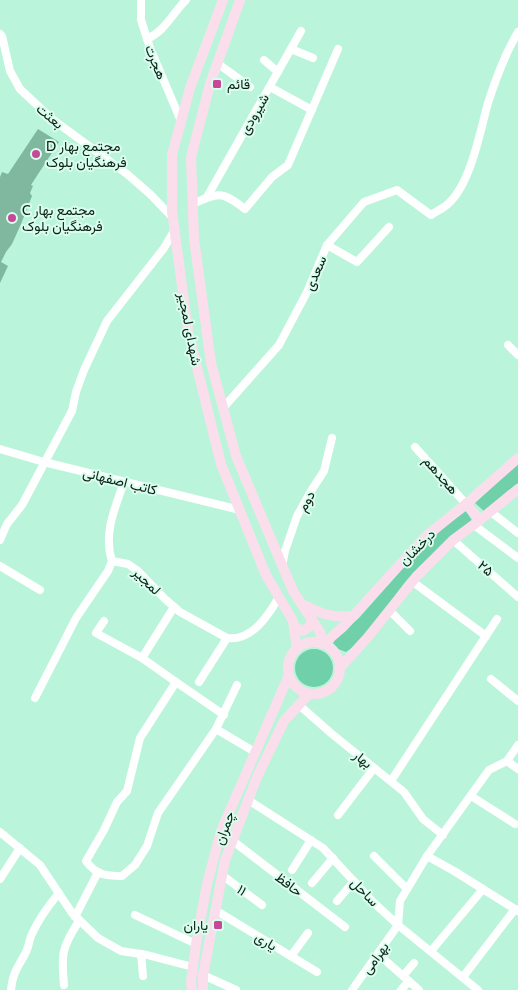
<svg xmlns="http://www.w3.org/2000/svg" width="518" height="990" font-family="Cabin,Vazirmatn,sans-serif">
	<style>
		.green { fill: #6fd0aa }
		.building { fill: #7fb89f }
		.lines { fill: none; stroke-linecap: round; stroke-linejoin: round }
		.minor { stroke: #fff; stroke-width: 8 }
		.major { stroke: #fadeec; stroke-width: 10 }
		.poi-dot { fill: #c64896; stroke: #dafded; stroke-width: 2 }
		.labels { text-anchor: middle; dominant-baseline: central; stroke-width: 4; stroke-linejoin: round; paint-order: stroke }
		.street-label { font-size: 14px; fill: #0a2219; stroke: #dafded }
		.poi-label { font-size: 14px; fill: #0a2219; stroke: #dafded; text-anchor: start }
	</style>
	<rect width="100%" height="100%" fill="#baf5db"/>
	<g class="green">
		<path d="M518,463V483L485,512L475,503Z"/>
		<path d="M466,511L473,522C451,541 425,558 406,581C387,604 372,635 346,652L338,649L333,643L337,637L359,618L421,548L441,529Z"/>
		<circle cx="314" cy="668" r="19"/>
	</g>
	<path class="building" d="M38,129L59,142L31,185L33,186L30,193L32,196L21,224L12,244L6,252L1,262L8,266L0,283V177L2,172L8,174Z"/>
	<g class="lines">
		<g class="minor">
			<path d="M141,0V20L150,48L181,121"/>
			<path d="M0,34L2,36L10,71L20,89L52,119L127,174L150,194L173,218"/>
			<path d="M147,39C165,31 172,14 186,0"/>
			<path d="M291,49L313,58"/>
			<path d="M264,60L278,72"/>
			<path d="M217,63L250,87"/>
			<path d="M270,87L312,110"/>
			<path d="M207,197L301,31"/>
			<path d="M193,204C218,192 222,191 245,209L272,177L288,165L338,49"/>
			<path d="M327,245L357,262L389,227"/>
			<path d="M508,345L518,355"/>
			<path d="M223,408L279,345L307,292L327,245L364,202L397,190L431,215C435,212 440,210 444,207C470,190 480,131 488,103C496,78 505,54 518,32"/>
			<path d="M415,447L466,504"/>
			<path d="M0,449L44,462L240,510"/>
			<path d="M491,512L518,533"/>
			<path d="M474,525L518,558"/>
			<path d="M0,540L7,524L22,505L72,411L76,392L84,370L107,321L164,248L174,231"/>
			<path d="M453,540L518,597"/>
			<path d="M112,561C103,534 115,508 124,482"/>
			<path d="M0,566L40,590"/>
			<path d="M282,566L285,551L297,516L311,491L324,471L332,438"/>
			<path d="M413,582L486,636"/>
			<path d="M390,611L410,631"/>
			<path d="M104,621L96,633L142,658L176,682L140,738L127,791L117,802L104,830L86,861C96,875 106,876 122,876L135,865L147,846L158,813L216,729L237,685"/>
			<path d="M142,658L174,607"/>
			<path d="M491,679L518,701"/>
			<path d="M176,682L224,715"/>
			<path d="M199,682L227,638"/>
			<path d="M35,698L76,618L108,571L112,561L128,564L138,571L165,599L180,612L227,638C252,641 268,616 279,597"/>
			<path d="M299,705L332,734L404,792L423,819L443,835"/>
			<path d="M216,729L255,752"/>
			<path d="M507,761L518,769"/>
			<path d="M391,781L497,619"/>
			<path d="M471,796L515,824"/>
			<path d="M248,800L323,848L373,902L398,925L478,990"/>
			<path d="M338,815L374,768"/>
			<path d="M0,832L40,865L72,913L98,938L121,951L147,955L193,967"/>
			<path d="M233,841L345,927"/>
			<path d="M374,856L407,889"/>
			<path d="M427,856L454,871L518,911"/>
			<path d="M292,870L311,840"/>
			<path d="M222,875L262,905"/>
			<path d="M0,879L20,848"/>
			<path d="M312,883L333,858"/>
			<path d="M337,901L354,881"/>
			<path d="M215,910L317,972"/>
			<path d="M135,915L196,944"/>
			<path d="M75,917L98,872"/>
			<path d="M431,951L483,889"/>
			<path d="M141,954L143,976"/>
			<path d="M378,954L419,990"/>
			<path d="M291,956L308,933"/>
			<path d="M203,975L236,990"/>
			<path d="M403,976L414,963"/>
			<path d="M463,977L515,909"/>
			<path d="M64,985C61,954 62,947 79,921"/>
			<path d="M11,990C13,972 17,969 25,954C28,949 29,942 31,936C38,920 48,906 59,893"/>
			<path d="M352,990L398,925L400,901L427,856L489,770L507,761L518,745"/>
			<path d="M401,990L409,981"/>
		</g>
		<g class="major">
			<path d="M223,0L190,88L172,155V211L188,331L221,464L266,575L293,621L297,649"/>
			<path d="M240,0L210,84L191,157L194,239L211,363L236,456L293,591L320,632L323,644"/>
			<path d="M466,504L480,520"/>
			<path d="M302,604C321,614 331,618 353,616"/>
			<path d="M294,626L303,631L310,626L312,620"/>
			<circle cx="314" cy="668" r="26"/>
			<path d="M323,644L343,627L425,537L466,504L518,458"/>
			<path d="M339,669L368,637L416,577L453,540L480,520L518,489"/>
			<path d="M192,990L191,982L196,944L207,884L221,831L289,675"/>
			<path d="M203,990V975L225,860L257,777L284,721L309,694"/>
		</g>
	</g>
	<g class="poi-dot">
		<rect x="212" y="79" width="10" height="10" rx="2.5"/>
		<circle cx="36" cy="154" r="5"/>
		<circle cx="12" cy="218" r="5"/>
		<rect x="213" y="920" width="10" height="10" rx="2.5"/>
	</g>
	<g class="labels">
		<g class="street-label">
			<text transform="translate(156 62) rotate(68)">هجرت</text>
			<text transform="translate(254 114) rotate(-60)">شیرودی</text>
			<text transform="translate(50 116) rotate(40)">بعثت</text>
			<text transform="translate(315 273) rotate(-67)">سعدی</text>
			<text transform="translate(190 329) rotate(79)">شهدای لمجیر</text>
			<text transform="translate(441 475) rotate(49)">هجدهم</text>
			<text transform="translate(120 481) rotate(14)">کاتب اصفهانی</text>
			<text transform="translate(306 501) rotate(-61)">دوم</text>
			<text transform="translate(417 547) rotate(-45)">درخشان</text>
			<text transform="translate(486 568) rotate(41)">۲۵</text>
			<text transform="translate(147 581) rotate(44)">لمجیر</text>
			<text transform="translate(363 759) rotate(39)">بهار</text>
			<text transform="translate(224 828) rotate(-70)">چمران</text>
			<text transform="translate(289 884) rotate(37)">حافظ</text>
			<text transform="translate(242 890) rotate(36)">۱۱</text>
			<text transform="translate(365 892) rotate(46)">ساحل</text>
			<text transform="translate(266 941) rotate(31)">یاری</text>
			<text transform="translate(375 958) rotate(-54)">بهرامی</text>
		</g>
		<g class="poi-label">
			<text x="227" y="84">قائم</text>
			<text x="46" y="146">D مجتمع بهار<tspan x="46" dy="16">فرهنگیان بلوک</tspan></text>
			<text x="22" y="210">C مجتمع بهار<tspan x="22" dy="16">فرهنگیان بلوک</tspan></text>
			<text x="208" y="925" text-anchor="end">یاران</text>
		</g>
	</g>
</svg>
